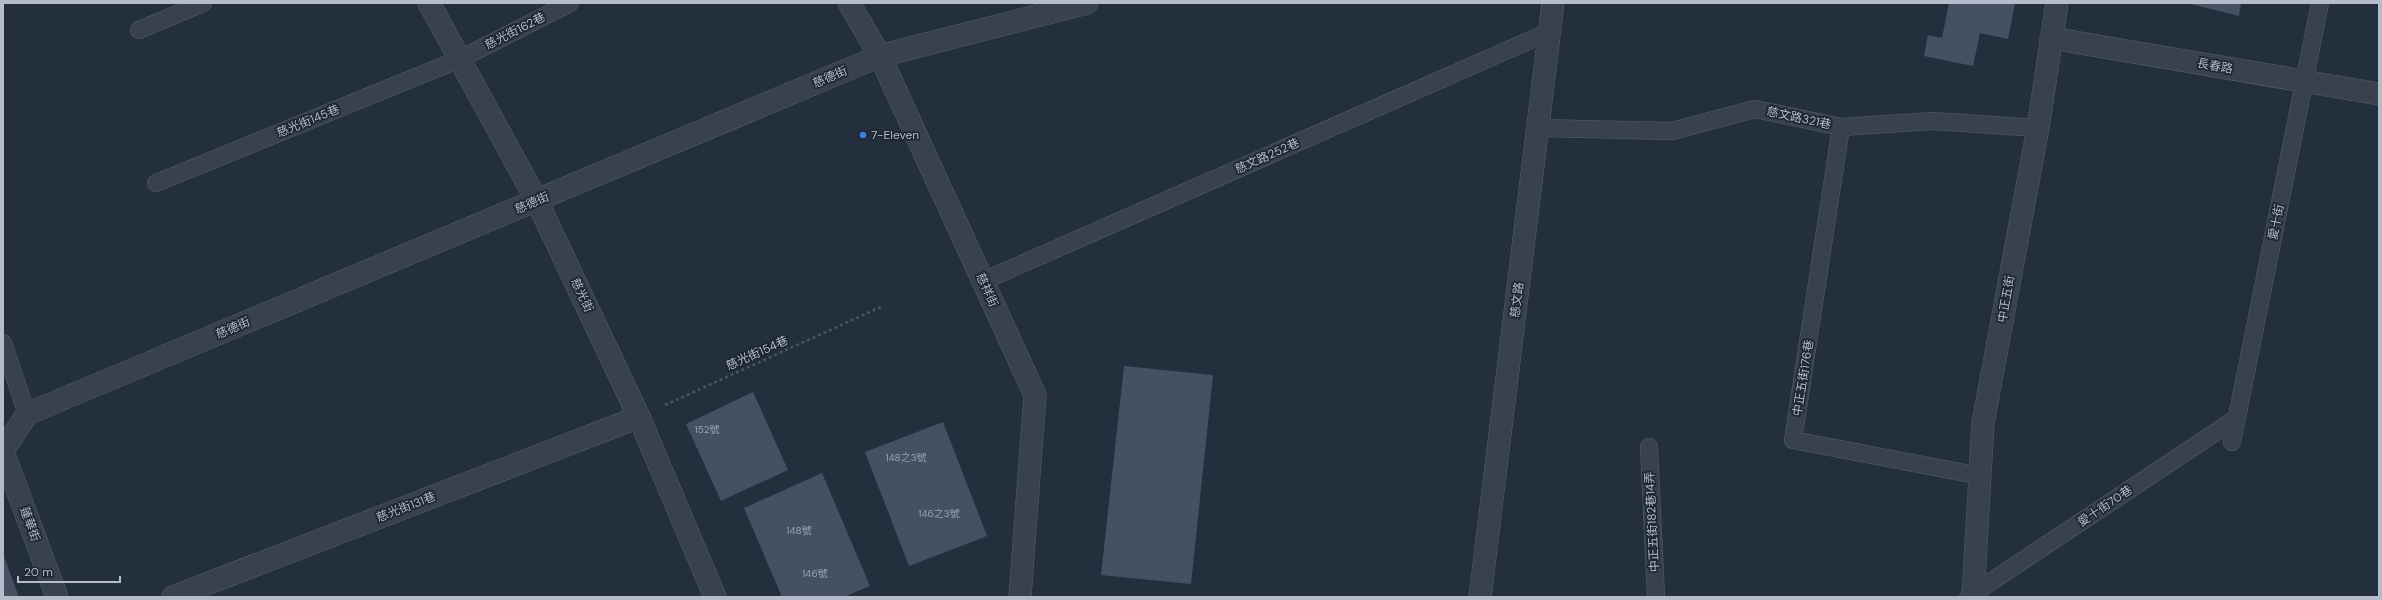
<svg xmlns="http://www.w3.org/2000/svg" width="2382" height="600" font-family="'DM Sans','Noto Sans TC',sans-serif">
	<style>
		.building { fill: #455162 }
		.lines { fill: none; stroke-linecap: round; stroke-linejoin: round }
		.service-casing { stroke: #565f6c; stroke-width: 18 }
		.minor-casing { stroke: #565f6c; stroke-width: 23 }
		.tertiary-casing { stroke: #565f6c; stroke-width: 23 }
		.path { stroke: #44595c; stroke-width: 2.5; stroke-dasharray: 3 3; stroke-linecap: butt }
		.service { stroke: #38414e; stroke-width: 17 }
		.minor { stroke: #38414e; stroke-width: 22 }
		.tertiary { stroke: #38414e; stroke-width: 22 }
		.shop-dot { fill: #3f7fe0; stroke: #1d2633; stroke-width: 1.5 }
		.labels { text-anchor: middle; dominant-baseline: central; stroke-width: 3.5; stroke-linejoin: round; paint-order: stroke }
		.number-label { font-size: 10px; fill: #98a1af }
		.street-label { font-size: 12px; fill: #b4bcc9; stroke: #1d2633 }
		.poi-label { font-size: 12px; fill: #b4bcc9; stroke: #1d2633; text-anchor: start }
	</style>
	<rect width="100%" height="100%" fill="#242f3e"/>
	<g class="building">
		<path d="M1949,3H2015L2008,39L1980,33L1973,66L1924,56L1928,35L1942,38Z"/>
		<path d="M2187,3H2241L2239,16Z"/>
		<path d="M1124,366L1213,375L1191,584L1101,575Z"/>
		<path d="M753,392L788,470L721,501L686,424Z"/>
		<path d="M943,422L987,536L909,566L865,452Z"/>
		<path d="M822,473L870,586L844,597H782L744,508Z"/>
		<path d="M3,554L19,597H3Z"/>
	</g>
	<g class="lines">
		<g class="service-casing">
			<g id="service">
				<path d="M139,30L203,3"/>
				<path d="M1841,127L1793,440L1981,476"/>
				<path d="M1538,128L1672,131L1755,109L1841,127L1933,121L2038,128"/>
				<path d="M156,183L460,59L570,3"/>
				<path d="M983,281L1551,31"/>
				<path d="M3,343L27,414"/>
				<path d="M2232,442L2320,3"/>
				<path d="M1649,447L1656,597"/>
				<path d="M1968,597L2237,418"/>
			</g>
		</g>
		<g class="minor-casing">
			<g id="minor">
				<path d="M429,3L537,201L639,417L715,597"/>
				<path d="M849,3L880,56L1035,395L1020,597"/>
				<path d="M2051,38L2379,94"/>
				<path d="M3,451L27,414L880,56L1087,3"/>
				<path d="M3,452L57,597"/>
				<path d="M173,597L639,417"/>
				<path d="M1973,597L1983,423L2038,128L2057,3"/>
			</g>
		</g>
		<g class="tertiary-casing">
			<path id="tertiary" d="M1480,597L1553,3"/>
		</g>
		<path class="path" d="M665,405L883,306"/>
		<use href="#service" class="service"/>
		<use href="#minor" class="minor"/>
		<use href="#tertiary" class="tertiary"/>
	</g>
	<circle class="shop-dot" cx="863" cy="135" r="4"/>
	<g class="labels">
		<g class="number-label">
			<text x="707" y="429">152號</text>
			<text x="906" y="457">148之3號</text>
			<text x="939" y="513">146之3號</text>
			<text x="799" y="530">148號</text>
			<text x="815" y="573">146號</text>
		</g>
		<g class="street-label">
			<text transform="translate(515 31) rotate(-27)">慈光街162巷</text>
			<text transform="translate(2215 66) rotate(10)">長春路</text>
			<text transform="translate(830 77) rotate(-23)">慈德街</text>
			<text transform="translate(1799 118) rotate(12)">慈文路321巷</text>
			<text transform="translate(308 121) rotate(-22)">慈光街145巷</text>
			<text transform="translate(1267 156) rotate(-24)">慈文路252巷</text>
			<text transform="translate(532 203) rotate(-23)">慈德街</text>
			<text transform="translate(2276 222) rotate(-78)">愛十街</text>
			<text transform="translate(987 290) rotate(66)">慈祥街</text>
			<text transform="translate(582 295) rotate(65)">慈光街</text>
			<text transform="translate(2006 299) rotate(-80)">中正五街</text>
			<text transform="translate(1517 300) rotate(-83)">慈文路</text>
			<text transform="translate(233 328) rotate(-23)">慈德街</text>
			<text transform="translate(757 353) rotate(-24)">慈光街154巷</text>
			<text transform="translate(1803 378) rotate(-81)">中正五街176巷</text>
			<text transform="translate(2105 506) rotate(-34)">愛十街70巷</text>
			<text transform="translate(406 507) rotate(-21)">慈光街131巷</text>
			<text transform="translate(1652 522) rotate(-93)">中正五街182巷14弄</text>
			<text transform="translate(30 524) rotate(70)">蓮華街</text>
		</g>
		<g class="poi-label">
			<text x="871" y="135">7-Eleven</text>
		</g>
	</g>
	<rect width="2382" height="600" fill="none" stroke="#b4bcc9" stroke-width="8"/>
	<path d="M18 576v6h102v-6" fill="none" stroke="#b4bcc9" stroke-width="2"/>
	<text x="24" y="576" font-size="12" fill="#b4bcc9" stroke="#1d2633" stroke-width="3" paint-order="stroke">20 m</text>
</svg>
